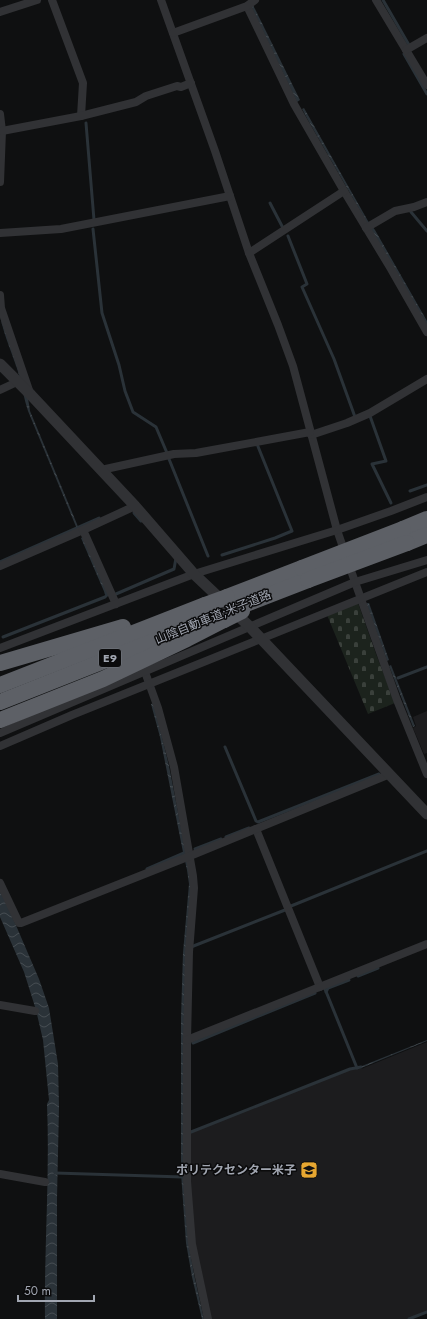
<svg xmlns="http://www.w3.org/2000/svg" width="427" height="1319" font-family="Jost,'Noto Sans JP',sans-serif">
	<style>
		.built { fill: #1c1c1e }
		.cemetery { fill: url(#cemetery-stones) }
		.water { fill: url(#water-waves) }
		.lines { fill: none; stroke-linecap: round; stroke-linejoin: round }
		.stream { stroke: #2a3238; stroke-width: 3 }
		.minor { stroke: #313235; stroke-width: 8 }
		.tertiary { stroke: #313235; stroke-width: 11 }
		.motorway { stroke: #5d6066; stroke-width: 16 }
		.motorway-bridge { stroke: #5d6066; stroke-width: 16 }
		.labels { text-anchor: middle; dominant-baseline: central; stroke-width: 3; stroke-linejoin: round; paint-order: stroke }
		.shield { fill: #0b0b0c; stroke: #747880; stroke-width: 1 }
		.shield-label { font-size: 11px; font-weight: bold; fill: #a1a6b1 }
		.street-label { font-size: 12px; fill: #a1a6b1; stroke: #0b0b0c }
		.poi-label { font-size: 12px; font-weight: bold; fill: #a1a6b1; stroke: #0b0b0c; text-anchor: end }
	</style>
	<defs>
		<pattern id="cemetery-stones" width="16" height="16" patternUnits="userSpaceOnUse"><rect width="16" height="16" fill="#1c231d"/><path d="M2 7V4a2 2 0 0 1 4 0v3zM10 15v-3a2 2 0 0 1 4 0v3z" fill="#3a403b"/></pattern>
		<pattern id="water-waves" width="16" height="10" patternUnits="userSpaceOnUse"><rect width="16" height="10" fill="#2a3238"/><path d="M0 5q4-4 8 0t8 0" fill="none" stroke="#464d52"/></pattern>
	</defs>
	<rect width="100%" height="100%" fill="#0f1011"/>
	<g class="built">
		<path d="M427,711V753L424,754L413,728L416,726L413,717Z"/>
		<path d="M427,1042V1311L407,1319H211L196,1250L191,1201L189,1133L350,1069H361Z"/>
	</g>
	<path class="cemetery" d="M358,603L376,654L395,703L368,714L327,615Z"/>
	<g class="water">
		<path d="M248,0H250L255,9L300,100L297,102Z"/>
		<path d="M304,108L339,170L368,221L375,230L427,321V327L309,122L302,109Z"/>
		<path d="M0,316C10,344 27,381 30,411L79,529H77L28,411C24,399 22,387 19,375C13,355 4,336 0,316Z"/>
		<path d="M83,537L109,595L106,596L81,538Z"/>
		<path d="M366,603H369L389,660L387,661Z"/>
		<path d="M391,665L415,726L413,727L389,666Z"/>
		<path d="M154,703L169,766L188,863L192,878L189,1246L195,1279L204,1319H202L192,1277L186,1243L181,1173V1018L183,953L189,884L187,870L183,852L160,737L151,704Z"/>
		<path d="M0,888L39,979L49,1008L58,1064L59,1107L57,1198V1319H45C44,1247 50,1176 47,1104L49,1100L43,1040L36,1010L24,972L0,917Z"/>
		<path d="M427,1040V1041L361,1068H357Z"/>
	</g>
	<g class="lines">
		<g class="stream">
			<path d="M383,0L409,45"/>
			<path d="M404,54L427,94"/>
			<path d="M86,123L94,220"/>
			<path d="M270,203L283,228"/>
			<path d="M411,212L427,231"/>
			<path d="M93,229L102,313L119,365L125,391L133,412L156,427L167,453"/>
			<path d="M288,236L307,284L302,287L334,359L355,417"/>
			<path d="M368,416H370L386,461L372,464L391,503"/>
			<path d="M169,459L208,556"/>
			<path d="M410,491L427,485"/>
			<path d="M134,513L141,521"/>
			<path d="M222,555L275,538L292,531L257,444"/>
			<path d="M0,562L99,518"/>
			<path d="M116,594L174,569L176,558"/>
			<path d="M3,637L105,597L107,595L106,593"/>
			<path d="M398,678L427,667"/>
			<path d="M225,747L256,821L258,822L379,774"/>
			<path d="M226,837L249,828"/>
			<path d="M195,849L221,839"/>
			<path d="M147,869L184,853"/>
			<path d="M291,906L427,851"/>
			<path d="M191,947L285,910"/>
			<path d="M358,976L378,968"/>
			<path d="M325,989L357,1068"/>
			<path d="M326,992L328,988L349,980"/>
			<path d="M193,1043L315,993"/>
			<path d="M191,1132L350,1069L361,1067"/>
			<path d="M55,1173L183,1177"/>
			<path d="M409,1319L427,1312"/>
		</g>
		<g class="minor">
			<path d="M52,0L83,83L81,116"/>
			<path d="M161,0L215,151L249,253L278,325L293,366L337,530L355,582L397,700L427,774"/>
			<path d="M376,0L427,85"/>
			<path d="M247,6L294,104L344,191L391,269L427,332"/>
			<path d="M0,12L37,0"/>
			<path d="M173,33L247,6L255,0"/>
			<path d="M406,50L427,38"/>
			<path d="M0,114L2,131L0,182"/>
			<path d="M2,131L81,116L136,102L146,96L177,86L181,87L191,83"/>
			<path d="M366,228L395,211L414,207L427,202"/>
			<path d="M0,233L61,229L230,196"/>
			<path d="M249,253L344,191"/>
			<path d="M0,295L1,308L30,393"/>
			<path d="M0,390L17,382"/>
			<path d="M311,435L347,423L370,413L427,379"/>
			<path d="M101,470L174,454L196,453L310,432"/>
			<path d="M0,566L83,530"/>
			<path d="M116,604L83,530L135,506"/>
			<path d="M0,648L194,574L337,530L391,511L427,497"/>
			<path d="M145,672L158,708L174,767L193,876L194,888L189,952L187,1040V1181L192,1244L208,1319"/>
			<path d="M0,733L355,582L427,560"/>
			<path d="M0,746L72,715L427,572"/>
			<path d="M256,829L320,987"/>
			<path d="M0,883L19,923H21L190,856L390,774"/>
			<path d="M0,1005L35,1011"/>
			<path d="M187,1040L427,944"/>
			<path d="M0,1174L45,1182"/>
		</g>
		<path class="tertiary" d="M0,364L31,395L135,506L194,574L249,626L427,814"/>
		<g class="motorway">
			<path d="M403,529L427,519"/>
			<path d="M407,543L427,535"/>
			<path d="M227,597L302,568"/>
			<path d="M238,607L308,580"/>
			<path d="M0,663L123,627"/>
			<path d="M0,685L205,605"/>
			<path d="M0,702L197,624"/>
			<path d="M0,720L103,679L187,639L224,620"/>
		</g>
		<g class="motorway-bridge">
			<path d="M302,568L403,529"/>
			<path d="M308,580L407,543"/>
			<path d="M205,605L227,597"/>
			<path d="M224,620L242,611"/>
		</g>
	</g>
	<defs>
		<g id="school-square" transform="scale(0.9)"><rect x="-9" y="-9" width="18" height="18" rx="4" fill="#e7a731" stroke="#0b0b0c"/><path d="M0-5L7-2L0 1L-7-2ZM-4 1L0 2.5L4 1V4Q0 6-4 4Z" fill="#111"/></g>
	</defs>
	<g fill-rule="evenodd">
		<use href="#school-square" x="309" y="1170"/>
	</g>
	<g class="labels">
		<rect class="shield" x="99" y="649" width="22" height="18" rx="3"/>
		<g class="shield-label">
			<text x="110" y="658">E9</text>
		</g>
		<g class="street-label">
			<text transform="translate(213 617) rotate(-22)">山陰自動車道;米子道路</text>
		</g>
		<g class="poi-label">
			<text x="296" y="1170">ポリテクセンター米子</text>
		</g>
	</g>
	<path d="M18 1295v6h76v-6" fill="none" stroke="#a1a6b1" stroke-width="2"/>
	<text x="24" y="1295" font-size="12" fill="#a1a6b1" stroke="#0b0b0c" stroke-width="3" paint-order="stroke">50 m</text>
</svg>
